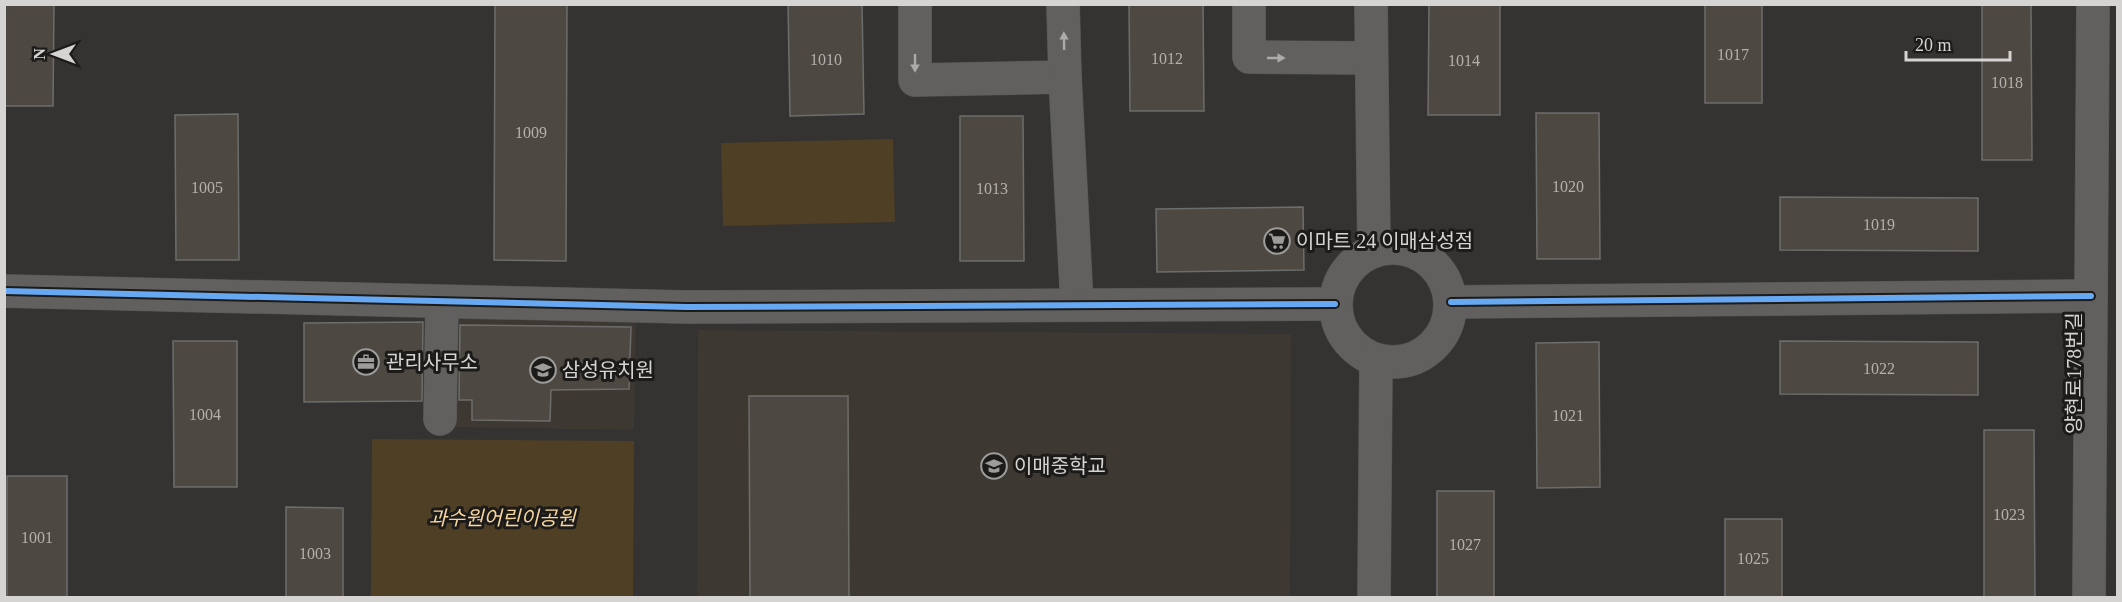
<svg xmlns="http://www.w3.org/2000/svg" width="2122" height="602" font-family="'Times New Roman','Noto Sans KR',serif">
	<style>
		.built { fill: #3d3831 }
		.green { fill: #4e3f25 }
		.building { fill: #4d4942; stroke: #6d6d6c; stroke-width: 1.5 }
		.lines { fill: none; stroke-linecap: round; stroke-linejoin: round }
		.street-casing { stroke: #50504f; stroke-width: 34 }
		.street { stroke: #61605f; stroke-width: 33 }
		.cycleway-casing { stroke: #1c1b1a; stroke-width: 10 }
		.cycleway { stroke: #66a8f1; stroke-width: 6 }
		.oneway { fill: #acabaa }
		.labels { text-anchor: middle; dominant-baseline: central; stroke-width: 6; stroke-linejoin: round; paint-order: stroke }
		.number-label { font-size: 16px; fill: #b3b1ae }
		.poi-label { font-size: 20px; fill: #d5d4d2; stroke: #1c1b1a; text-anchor: start }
		.street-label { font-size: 20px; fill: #d5d4d2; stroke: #1c1b1a }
		.park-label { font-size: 20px; font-style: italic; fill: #f7d69e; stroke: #1c1b1a }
	</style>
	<rect width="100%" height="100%" fill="#343332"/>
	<g class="built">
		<path d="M453,310L636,314L634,430L450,427Z"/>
		<path d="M698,330L1291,334L1290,597L697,598Z"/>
	</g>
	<g class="green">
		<path d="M893,139L895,222L723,226L721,143Z"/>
		<path d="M372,439L634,441L633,597H371Z"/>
	</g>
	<g class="building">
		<path d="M4,4H54L53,106H4Z"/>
		<path d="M495,4H567L566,261L494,260Z"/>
		<path d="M788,4H862L864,114L790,116Z"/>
		<path d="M1129,4H1203L1204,111H1130Z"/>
		<path d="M1429,4H1500V115H1428Z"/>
		<rect x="1705" y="4" width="57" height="99"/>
		<path d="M1982,4H2031L2032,160H1982Z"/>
		<path d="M1536,113H1599L1600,259H1537Z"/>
		<path d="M238,114L239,260H176L175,115Z"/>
		<path d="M960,116H1023L1024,261H960Z"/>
		<path d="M1780,197L1978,198V251L1780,250Z"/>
		<path d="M1303,207L1304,270L1157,272L1156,209Z"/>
		<path d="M423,322L422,401L304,402V323Z"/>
		<path d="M460,325L631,327L629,389L551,390L550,421L472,420V400H459Z"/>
		<path d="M173,341H237V487H174Z"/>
		<path d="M1780,341L1978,342V395L1780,394Z"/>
		<path d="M1599,342L1600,487L1537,488L1536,343Z"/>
		<path d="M749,396H848L849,597H750Z"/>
		<path d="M1984,430H2034L2035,597H1984Z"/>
		<rect x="7" y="476" width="60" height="121"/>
		<rect x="1437" y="491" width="57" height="106"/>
		<path d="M286,507L343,508V597H286Z"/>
		<rect x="1725" y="519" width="57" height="78"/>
	</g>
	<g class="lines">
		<g class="street-casing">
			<g id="street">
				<path d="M915,4V80L1065,77"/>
				<path d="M1063,4L1065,77L1077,305"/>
				<path d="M1249,4V57L1371,58"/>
				<path d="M1371,4L1374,251"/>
				<circle cx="1393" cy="305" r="57"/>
				<path d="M4,291L686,307L1335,304"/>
				<path d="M1451,302L2091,296"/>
				<path d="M440,419L442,302"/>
				<path d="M1374,598L1376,360"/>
				<path d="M2089,598L2093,4"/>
			</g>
		</g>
		<use href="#street" class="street"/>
		<g class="cycleway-casing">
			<g id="cycleway">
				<path d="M4,291L686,307L1335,304"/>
				<path d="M1451,302L2091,296"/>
			</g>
		</g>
		<use href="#cycleway" class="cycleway"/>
	</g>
	<defs><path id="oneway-solid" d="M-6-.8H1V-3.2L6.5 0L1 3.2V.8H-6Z" transform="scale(1.5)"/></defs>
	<g class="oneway">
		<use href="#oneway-solid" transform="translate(1064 41) rotate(-91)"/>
		<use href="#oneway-solid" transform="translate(1276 58)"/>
		<use href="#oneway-solid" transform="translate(915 63) rotate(90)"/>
	</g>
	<defs>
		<g id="supermarket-ring" transform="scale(1.35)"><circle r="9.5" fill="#1c1b1a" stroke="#9d9c9a" stroke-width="1.5"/><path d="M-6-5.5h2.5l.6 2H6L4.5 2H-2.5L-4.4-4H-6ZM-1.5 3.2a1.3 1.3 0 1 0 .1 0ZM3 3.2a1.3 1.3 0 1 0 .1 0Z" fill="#9d9c9a"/></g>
		<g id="office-ring" transform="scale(1.35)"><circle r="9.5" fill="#1c1b1a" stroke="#9d9c9a" stroke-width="1.5"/><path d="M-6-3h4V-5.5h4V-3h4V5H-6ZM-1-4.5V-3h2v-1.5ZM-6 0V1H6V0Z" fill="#9d9c9a"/></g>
		<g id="school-ring" transform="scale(1.35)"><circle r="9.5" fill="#1c1b1a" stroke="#9d9c9a" stroke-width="1.5"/><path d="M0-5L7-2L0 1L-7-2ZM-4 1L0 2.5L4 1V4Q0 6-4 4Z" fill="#9d9c9a"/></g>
	</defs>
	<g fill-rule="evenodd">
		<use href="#supermarket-ring" x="1277" y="241"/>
		<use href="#office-ring" x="366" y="362"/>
		<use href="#school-ring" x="543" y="370"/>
		<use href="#school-ring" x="994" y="466"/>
	</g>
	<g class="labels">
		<g class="number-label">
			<text x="1733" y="54">1017</text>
			<text x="1167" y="58">1012</text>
			<text x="826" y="59">1010</text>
			<text x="1464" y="60">1014</text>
			<text x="2007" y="82">1018</text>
			<text x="531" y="132">1009</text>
			<text x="1568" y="186">1020</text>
			<text x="207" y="187">1005</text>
			<text x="992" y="188">1013</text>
			<text x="1879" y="224">1019</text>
			<text x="1879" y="368">1022</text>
			<text x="205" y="414">1004</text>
			<text x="1568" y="415">1021</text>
			<text x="2009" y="514">1023</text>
			<text x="37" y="537">1001</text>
			<text x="1465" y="544">1027</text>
			<text x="315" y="553">1003</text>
			<text x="1753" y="558">1025</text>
		</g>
		<g class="poi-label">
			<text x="1296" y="241">이마트 24 이매삼성점</text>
			<text x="386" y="362">관리사무소</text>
			<text x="562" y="370">삼성유치원</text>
			<text x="1014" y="466">이매중학교</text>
		</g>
		<g class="street-label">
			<text transform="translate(2074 373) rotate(-90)">양현로178번길</text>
		</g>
		<g class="park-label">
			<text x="502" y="518">과수원어린이공원</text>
		</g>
	</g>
	<rect width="2122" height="602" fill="none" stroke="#d5d4d2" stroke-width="12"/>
	<g transform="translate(54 54) rotate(270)" stroke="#1c1b1a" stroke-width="4.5" paint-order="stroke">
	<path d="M0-4.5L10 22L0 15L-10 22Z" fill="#d5d4d2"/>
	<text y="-9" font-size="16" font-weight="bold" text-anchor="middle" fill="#d5d4d2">N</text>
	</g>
	<path d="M1906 51v9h104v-9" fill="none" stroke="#d5d4d2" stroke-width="3"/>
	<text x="1915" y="51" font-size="18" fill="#d5d4d2" stroke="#1c1b1a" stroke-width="4.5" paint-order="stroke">20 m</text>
</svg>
